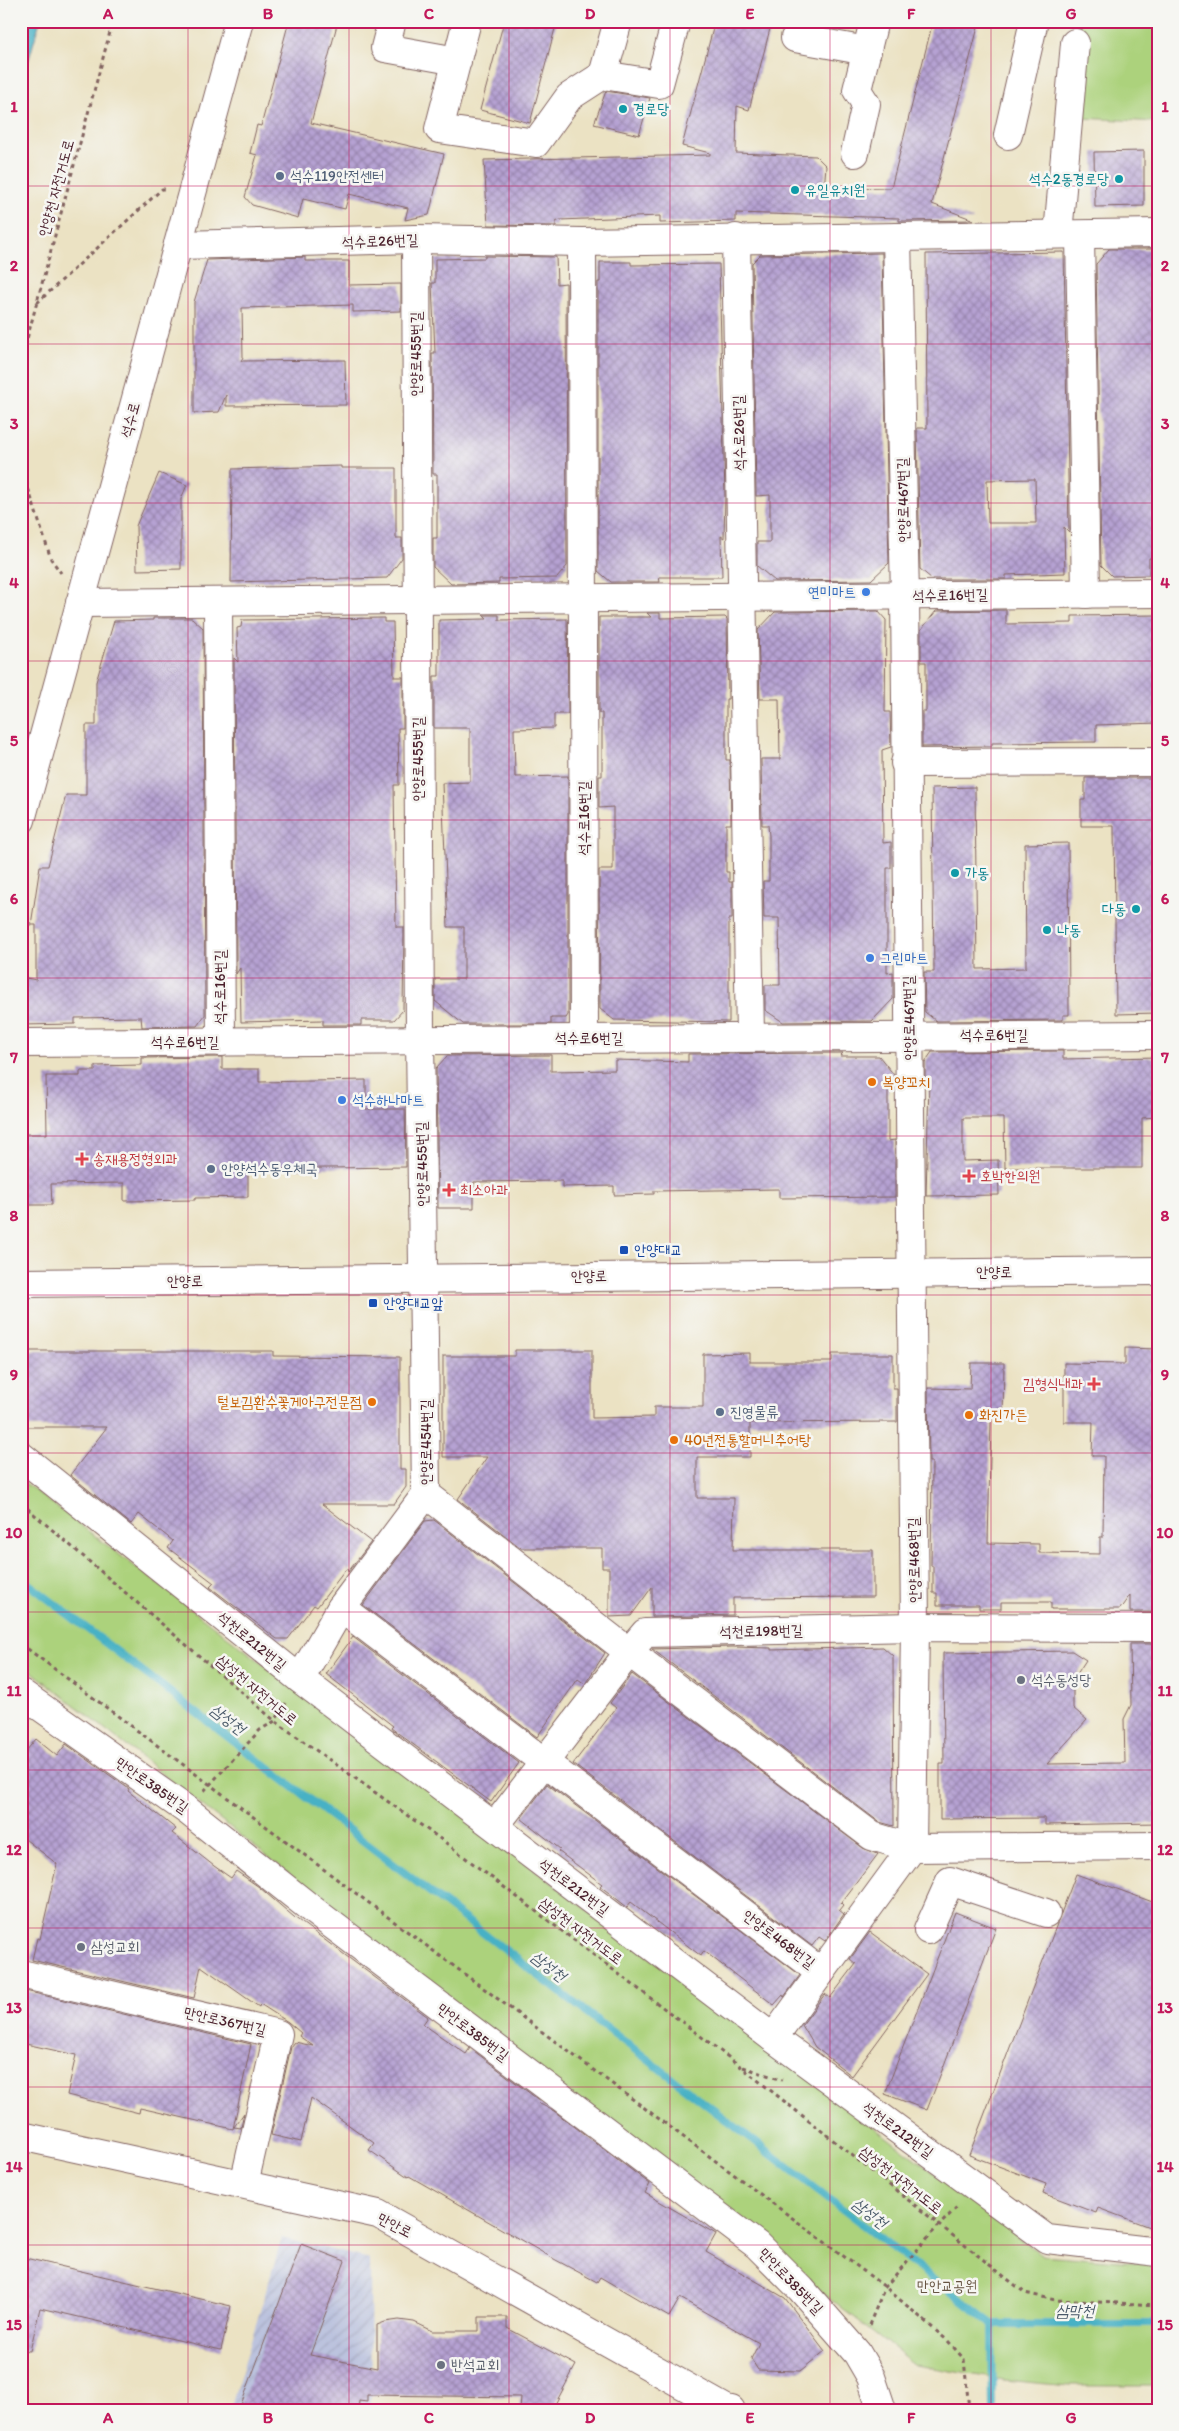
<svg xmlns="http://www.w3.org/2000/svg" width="1179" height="2431" font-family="Itim,'Poor Story',sans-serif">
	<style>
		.industrial { fill: url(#industrial-furrows) }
		.park { fill: #acd27c; stroke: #7b7854 }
		.water { fill: #47b1c5; stroke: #486878 }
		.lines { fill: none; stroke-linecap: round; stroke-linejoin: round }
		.stream { stroke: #47b1c5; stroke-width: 8 }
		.building { fill: url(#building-cross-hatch); fill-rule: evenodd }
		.minor-casing { stroke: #826360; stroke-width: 30 }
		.path { stroke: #826360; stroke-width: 3; stroke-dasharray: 4 4; stroke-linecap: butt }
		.minor { stroke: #fff; stroke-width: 28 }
		.grid { fill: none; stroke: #c2185b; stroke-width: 1; stroke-opacity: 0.55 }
		.culture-dot { fill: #0f9aa8; stroke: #f6f6f2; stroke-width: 2 }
		.service-dot { fill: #5c6f8a; stroke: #f6f6f2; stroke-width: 2 }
		.shop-dot { fill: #3f7fe0; stroke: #f6f6f2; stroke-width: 2 }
		.food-dot { fill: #e8710a; stroke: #f6f6f2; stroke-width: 2 }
		.health-dot { fill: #e0444e; stroke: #f6f6f2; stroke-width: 2 }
		.transit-dot { fill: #1a4fb4; stroke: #f6f6f2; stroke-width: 2 }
		.worship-dot { fill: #6b7280; stroke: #f6f6f2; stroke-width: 2 }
		.labels { text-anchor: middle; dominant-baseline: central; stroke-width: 5; stroke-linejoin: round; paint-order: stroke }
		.culture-label { font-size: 15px; fill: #0d838f; stroke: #f6f6f2; text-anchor: start }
		.service-label { font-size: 15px; fill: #4e5e75; stroke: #f6f6f2; text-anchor: start }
		.street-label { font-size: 15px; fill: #4a1f2b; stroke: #f6f6f2 }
		.shop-label { font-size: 15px; fill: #366cbe; stroke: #f6f6f2; text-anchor: start }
		.food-label { font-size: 15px; fill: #c56008; stroke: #f6f6f2; text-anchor: start }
		.health-label { font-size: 15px; fill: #be3a42; stroke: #f6f6f2; text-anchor: start }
		.transit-label { font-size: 15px; fill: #164399; stroke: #f6f6f2; text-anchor: start }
		.worship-label { font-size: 15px; fill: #5b616d; stroke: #f6f6f2; text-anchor: start }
		.park-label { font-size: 15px; fill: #675543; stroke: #f6f6f2 }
		.water-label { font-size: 16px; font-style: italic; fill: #495969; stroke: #f6f6f2 }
		.neatline { fill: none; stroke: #c2185b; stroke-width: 2 }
		.grid-label { font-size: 16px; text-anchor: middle; font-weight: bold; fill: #c2185b }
	</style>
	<defs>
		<pattern id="industrial-furrows" width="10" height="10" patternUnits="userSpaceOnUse" patternTransform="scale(1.25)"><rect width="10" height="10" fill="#bcc3de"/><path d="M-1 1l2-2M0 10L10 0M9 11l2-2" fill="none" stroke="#a3a7bf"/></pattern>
		<pattern id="building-cross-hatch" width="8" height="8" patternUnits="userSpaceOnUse" patternTransform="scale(1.25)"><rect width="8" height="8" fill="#b6a2d3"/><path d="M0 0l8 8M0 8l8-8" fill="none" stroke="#9683ab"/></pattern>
	</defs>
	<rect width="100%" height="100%" fill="#f6f6f2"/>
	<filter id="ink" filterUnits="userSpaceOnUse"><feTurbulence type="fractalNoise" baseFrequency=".02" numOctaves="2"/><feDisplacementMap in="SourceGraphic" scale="10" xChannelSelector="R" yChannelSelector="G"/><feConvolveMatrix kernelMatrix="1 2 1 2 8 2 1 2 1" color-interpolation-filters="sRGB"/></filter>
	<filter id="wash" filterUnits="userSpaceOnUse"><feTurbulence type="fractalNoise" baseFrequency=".0096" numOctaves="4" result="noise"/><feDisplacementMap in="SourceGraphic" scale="20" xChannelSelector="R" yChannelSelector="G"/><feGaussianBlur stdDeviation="1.12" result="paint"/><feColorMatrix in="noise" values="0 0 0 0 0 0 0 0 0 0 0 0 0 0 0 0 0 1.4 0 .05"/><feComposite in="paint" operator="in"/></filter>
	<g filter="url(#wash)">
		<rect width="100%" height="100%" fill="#ebe2c3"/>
		<path class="industrial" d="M282,2238L370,2259L371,2410H230Z"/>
		<g class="park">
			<path d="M1077,21H1158V122L1081,118L1075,43Z"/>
			<path d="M21,1480L1042,2255L1158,2264V2386H1069L1004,2380L915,2365L21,1663Z"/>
		</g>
		<path class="water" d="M21,21H40L21,87Z"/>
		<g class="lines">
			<g class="stream">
				<path d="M21,1578L992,2324L993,2410"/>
				<path d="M992,2324H1158"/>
			</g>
		</g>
		<g id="blocks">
			<g class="building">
				<path d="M289,21H338L311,123L444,154L429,215L405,220L408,208L349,194L345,209L303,199L298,218L252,205L245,197L257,155L250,153L257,125L261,126Z"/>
				<path d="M504,21H557L530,123L480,110Z"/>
				<path d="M715,21H772L749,110L737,106L736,153L816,156L826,166L824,189L891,188L933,21H956L978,27L932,204L974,220L899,221V218L736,213V221L660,223V216L560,220L556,222V226L488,225L484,160L710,155V153L682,146Z"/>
				<path d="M606,91L650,98L639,135L594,124Z"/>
				<path d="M1144,151V206L1095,207L1094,152Z"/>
				<path d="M1109,249H1158V558H1149V575L1112,576L1101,565L1096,264Z"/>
				<path d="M1064,252L1069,532L1064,527L1065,573L1006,575V579H932L920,569L917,428H927L926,254ZM1035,479L1036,523H988L987,480Z"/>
				<path d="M882,253L889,563L871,580L775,581L757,566V542H770V495L756,496L752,263L760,255Z"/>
				<path d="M485,256L556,257L557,284L566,283L567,566L557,578L499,579V583L451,584L433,567V538H437V474H433L432,353H435L432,283H435V259L485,258Z"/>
				<path d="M305,257V261H349V285L401,284V311L353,312V305L242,308L243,357L241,361L345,360L346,405L226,406V395L219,412L194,413V302L207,260Z"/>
				<path d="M600,262H631V265L719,264L725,496L724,538L721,536L722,577H659L660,582H611L598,571V282H600Z"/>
				<path d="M341,466V468H396V538H402V558L387,578L231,582L232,469Z"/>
				<path d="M159,473L187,485L181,499V569L137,570L136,526Z"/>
				<path d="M1006,610V624L1072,623V616L1158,615V723L1096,725V742L992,743V746L922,747V711H926V662H921V630L936,611Z"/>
				<path d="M878,611L886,620L885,712H890L891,747L882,750L883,843L891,842V868H887V973L893,972V999L872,1021L783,1022L765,1010V985H780L779,918H764L763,881H769V836L768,825H762L761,759H780L779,699H760L758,630L775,612Z"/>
				<path d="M647,613H660V618L725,617L727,619L728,699H726V760H730L731,824H726V872H729V882H732V919H729V1022L614,1020L600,1009L599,870H613V807L599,808V776H602V713H599V617H651Z"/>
				<path d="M483,615H499V620L567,619L568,714H554V728L514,729L515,777L568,776V1015L566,1018H551V1024H463L435,1001V979H464V927H448L442,783L470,782V728H434V676H439V620L487,619Z"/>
				<path d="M153,618H192L203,628L205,1015L197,1026L142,1027L141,1017L75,1018V1024L21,1025V977L36,980V925H31L40,866H48L66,795H86V725H96V682L114,621L153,620Z"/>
				<path d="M384,618V622H393L394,677H403V728H398L399,785H394L396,927H404L403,1010L394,1020H361V1025H323V1020L241,1022L240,968L236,974L234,658L238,662L237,628L241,627L242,620Z"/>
				<path d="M1085,778H1158V1013L1116,1014L1114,826H1081V800H1085Z"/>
				<path d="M975,787L977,969L1026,968L1025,844L1068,843L1069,1015H1063V1020L936,1021L925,1012L924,972H934L932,788Z"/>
				<path d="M1063,1051V1059L1158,1057V1117L1142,1118V1168H1005L1004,1118H963V1161L998,1160L999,1195L926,1196L929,1081H925V1062L932,1052Z"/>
				<path d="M843,1053L840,1056H879L894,1075V1082H888V1141L895,1140V1197L779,1198V1189L654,1191V1194L614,1195V1186L562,1187V1181L474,1182V1208H438L436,1068L447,1056L551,1055V1071L615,1070V1060L688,1062V1054Z"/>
				<path d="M222,1057V1069H259V1082L366,1080V1109H405L406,1167L248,1169V1197L195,1198V1200L124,1201V1183L51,1184L52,1205H21V1134H47L46,1076H80V1071H95V1066L142,1065V1058Z"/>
				<path d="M1125,1348L1158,1349V1612H1130V1595L1120,1609H1051V1602H1001V1609H979V1605H937V1593H933V1566H931L932,1462H929L928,1388L970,1389L971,1363H1004L1003,1418H991L988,1543L1039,1544V1553L1100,1554V1537H1103L1104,1456H1092L1093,1422H1064V1363L1125,1364Z"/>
				<path d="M515,1350H592V1418L654,1417V1407H703V1354L750,1353V1362H832V1354H893V1388H897V1422L750,1423V1457H697V1498H734L733,1550H873V1597L733,1598V1615L652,1617V1587L631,1616L609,1617V1568H602V1548H521L458,1499L487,1457H443V1356H515Z"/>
				<path d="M28,1351H273V1356L400,1357V1469H406V1487L394,1504H322L371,1542L348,1572L347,1568L317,1607L314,1605L288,1639H277L210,1587L214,1583L168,1548L173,1541L139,1514L131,1524L70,1475L107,1427H21V1362H28Z"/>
				<path d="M434,1520L605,1653L585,1684L578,1679L537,1737L363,1605L425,1521Z"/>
				<path d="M353,1637L519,1763L491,1802L391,1728L393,1726L326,1674Z"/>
				<path d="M1130,1644H1158V1823L1045,1825V1818L940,1819V1764H944L943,1653L1072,1651L1086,1660L1073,1680V1708L1087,1720L1047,1764L1125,1763L1124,1719L1131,1705Z"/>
				<path d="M733,1647L771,1648V1650L883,1647L893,1656L894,1826L879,1822L652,1649Z"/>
				<path d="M632,1674L863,1848L878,1854L841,1903L843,1905L839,1910L844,1914L825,1941L819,1937L812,1946L573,1764L616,1708L610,1703Z"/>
				<path d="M36,1739L57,1756L66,1744L129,1789L128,1791L176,1829L172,1833L214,1866L231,1878L236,1871L259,1887L294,1917L428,2017L423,2024L466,2054L470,2048L540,2101L538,2103L554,2111L650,2184L645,2193L716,2234L706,2252L785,2298L825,2351L800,2371L758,2370L751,2359L759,2343L680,2298L669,2317L600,2277L597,2282L554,2259L409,2176L408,2177L369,2150L374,2143L311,2098L301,2142L271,2135L291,2047L295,2042L313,2046L299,2036L301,2033L288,2022L260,2004L259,2007L201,1966L194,1998L32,1960L37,1938L40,1939L57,1864L21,1836V1757Z"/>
				<path d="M547,1784L800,1975L784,1997L783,1995L774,2005L704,1951L701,1956L631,1902L627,1907L600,1886L602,1884L558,1851L560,1849L522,1819V1817Z"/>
				<path d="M1076,1874L1158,1904V2212L1152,2228L1098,2208L1096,2213L1043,2193L1046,2184L969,2155Z"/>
				<path d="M955,1912L996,1928L927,2110L885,2094Z"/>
				<path d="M870,1932L927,1974L852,2076L815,2047L802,2025L825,1994L830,1998L856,1964L850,1959Z"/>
				<path d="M21,1990L251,2044L233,2129L140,2108L139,2113L67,2095L76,2055L21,2043Z"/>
				<path d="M244,2113L241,2128L234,2127Z"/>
				<path d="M301,2244L345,2261L310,2355L377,2368V2325L385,2322L399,2320L414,2322L433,2331H479V2317H507V2328L576,2365L552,2410H520L521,2397L367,2395V2402L359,2401L358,2410H239Z"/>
				<path d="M21,2257L231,2306L221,2350L40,2308L30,2351L21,2350Z"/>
			</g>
		</g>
	</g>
	<g filter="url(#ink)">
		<use href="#blocks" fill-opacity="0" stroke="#826360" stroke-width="1"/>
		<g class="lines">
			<g class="minor-casing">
				<g id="minor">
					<path d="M392,21L385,48L457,61"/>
					<path d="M467,21L439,129L536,143L569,97L603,75"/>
					<path d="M618,21L603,75L659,84L676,21"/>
					<path d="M795,38L867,51"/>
					<path d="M1008,135L1034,21"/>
					<path d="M855,153L866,104L857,90L874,21"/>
					<path d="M1058,234L1075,43"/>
					<path d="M1080,235L1086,594"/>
					<path d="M736,238L750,1036"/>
					<path d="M582,242L584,1038"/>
					<path d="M178,245L416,239L582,242L1158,233"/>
					<path d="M80,603L1158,593"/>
					<path d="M218,603L221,1042"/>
					<path d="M905,763L1158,762"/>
					<path d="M21,820L239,21"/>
					<path d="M21,1043L1158,1035"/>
					<path d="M21,1283L1158,1271"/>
					<path d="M21,1456L300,1679L773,2038L1047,2239L1158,2252"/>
					<path d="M426,1494L629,1652L645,1633L915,1627L1158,1628"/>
					<path d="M341,1608L821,1972"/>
					<path d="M300,1679L341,1608L426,1494L420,1039L416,239"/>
					<path d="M21,1693L188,1811L314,1911L757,2245L801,2289L857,2353L871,2377L882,2410"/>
					<path d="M495,1826L629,1652L872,1836L912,1848L1158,1846"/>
					<path d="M928,1930L950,1881L1046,1913"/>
					<path d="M21,1974L278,2034L244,2184"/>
					<path d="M773,2038L912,1848L915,1627L905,596L897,237"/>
					<path d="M21,2136L378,2214L726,2409L731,2410"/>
				</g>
			</g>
			<g class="path">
				<path d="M37,303L162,189H166"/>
				<path d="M21,361L113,21"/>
				<path d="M21,466L51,559L61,573"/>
				<path d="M21,1503L275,1721L446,1843L740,2066L1025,2293L1055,2300L1158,2305"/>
				<path d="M21,1644L885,2287L948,2341L964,2359L969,2410"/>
				<path d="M204,1791L260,1730L275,1721L286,1703"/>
				<path d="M743,2067L782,2080"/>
				<path d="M869,2325L885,2287L930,2235L957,2207"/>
			</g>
			<use href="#minor" class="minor"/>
		</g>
	</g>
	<path class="grid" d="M188,21V2410M349,21V2410M509,21V2410M670,21V2410M830,21V2410M991,21V2410M21,186H1158M21,344H1158M21,503H1158M21,661H1158M21,820H1158M21,978H1158M21,1136H1158M21,1295H1158M21,1453H1158M21,1612H1158M21,1770H1158M21,1928H1158M21,2087H1158M21,2245H1158"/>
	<g class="culture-dot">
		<circle cx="623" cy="109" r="5"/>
		<circle cx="1119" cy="179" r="5"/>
		<circle cx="795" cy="190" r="5"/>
		<circle cx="955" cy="873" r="5"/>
		<circle cx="1136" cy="909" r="5"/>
		<circle cx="1047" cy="930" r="5"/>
	</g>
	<g class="service-dot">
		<circle cx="280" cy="176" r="5"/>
		<circle cx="211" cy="1169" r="5"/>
		<circle cx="720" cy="1412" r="5"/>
	</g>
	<g class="shop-dot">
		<circle cx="866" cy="592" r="5"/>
		<circle cx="870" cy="958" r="5"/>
		<circle cx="342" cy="1100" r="5"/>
	</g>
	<g class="food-dot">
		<circle cx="872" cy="1082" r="5"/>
		<circle cx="372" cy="1402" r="5"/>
		<circle cx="969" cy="1415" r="5"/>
		<circle cx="674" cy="1440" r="5"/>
	</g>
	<g class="health-dot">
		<path d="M79.5 1151.5h5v5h5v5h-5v5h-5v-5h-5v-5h5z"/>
		<path d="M966.5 1168.5h5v5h5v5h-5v5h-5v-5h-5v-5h5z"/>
		<path d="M446.5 1182.5h5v5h5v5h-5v5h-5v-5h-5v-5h5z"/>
		<path d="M1091.5 1376.5h5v5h5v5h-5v5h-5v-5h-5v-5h5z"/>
	</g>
	<g class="transit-dot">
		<rect x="619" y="1245" width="10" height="10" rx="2.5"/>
		<rect x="368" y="1298" width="10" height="10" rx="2.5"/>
	</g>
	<g class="worship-dot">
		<circle cx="1021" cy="1680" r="5"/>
		<circle cx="81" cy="1947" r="5"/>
		<circle cx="441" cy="2365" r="5"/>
	</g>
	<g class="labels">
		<g class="culture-label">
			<text x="633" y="109">경로당</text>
			<text x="1109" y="179" text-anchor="end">석수2동경로당</text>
			<text x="805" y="190">유일유치원</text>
			<text x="965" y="873">가동</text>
			<text x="1126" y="909" text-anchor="end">다동</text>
			<text x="1057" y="930">나동</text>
		</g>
		<g class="service-label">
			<text x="290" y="176">석수119안전센터</text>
			<text x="221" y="1169">안양석수동우체국</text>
			<text x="730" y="1412">진영물류</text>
		</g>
		<g class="street-label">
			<text transform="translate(56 188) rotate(-75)">안양천 자전거도로</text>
			<text transform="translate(380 241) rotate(-2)">석수로26번길</text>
			<text transform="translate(416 354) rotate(-90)">안양로455번길</text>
			<text transform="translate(130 420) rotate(-75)">석수로</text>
			<text transform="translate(739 433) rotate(-91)">석수로26번길</text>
			<text transform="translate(903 500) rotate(-91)">안양로467번길</text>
			<text transform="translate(950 595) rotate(-1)">석수로16번길</text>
			<text transform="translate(418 759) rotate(-90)">안양로455번길</text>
			<text transform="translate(584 818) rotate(-90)">석수로16번길</text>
			<text transform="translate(220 987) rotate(-90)">석수로16번길</text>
			<text transform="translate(909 1018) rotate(-91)">안양로467번길</text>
			<text x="994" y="1035">석수로6번길</text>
			<text x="589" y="1038">석수로6번길</text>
			<text x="185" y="1042">석수로6번길</text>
			<text transform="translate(422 1164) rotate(-91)">안양로455번길</text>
			<text x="994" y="1272">안양로</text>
			<text transform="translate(589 1276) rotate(-1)">안양로</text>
			<text transform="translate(185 1281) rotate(-1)">안양로</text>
			<text transform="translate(426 1442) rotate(-90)">안양로454번길</text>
			<text transform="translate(914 1560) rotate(-91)">안양로468번길</text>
			<text transform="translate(761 1631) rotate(-1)">석천로198번길</text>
			<text transform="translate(252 1641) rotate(39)">석천로212번길</text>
			<text transform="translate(257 1690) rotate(40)">삼성천 자전거도로</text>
			<text transform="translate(152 1785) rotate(35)">만안로385번길</text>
			<text transform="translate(574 1887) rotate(37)">석천로212번길</text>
			<text transform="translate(581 1931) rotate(37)">삼성천 자전거도로</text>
			<text transform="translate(779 1939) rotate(37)">안양로468번길</text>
			<text transform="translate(225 2021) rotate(13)">만안로367번길</text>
			<text transform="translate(473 2032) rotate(37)">만안로385번길</text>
			<text transform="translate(898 2130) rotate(36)">석천로212번길</text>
			<text transform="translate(901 2180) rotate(38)">삼성천 자전거도로</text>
			<text transform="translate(395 2225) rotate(27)">만안로</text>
			<text transform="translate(791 2281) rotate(46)">만안로385번길</text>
		</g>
		<g class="shop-label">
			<text x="856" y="592" text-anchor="end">연미마트</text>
			<text x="880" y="958">그린마트</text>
			<text x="352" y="1100">석수하나마트</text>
		</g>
		<g class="food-label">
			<text x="882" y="1082">복양꼬치</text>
			<text x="362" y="1402" text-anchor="end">털보김환수꽃게아구전문점</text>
			<text x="979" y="1415">화진가든</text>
			<text x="684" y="1440">40년전통할머니추어탕</text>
		</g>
		<g class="health-label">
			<text x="93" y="1159">송재용정형외과</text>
			<text x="980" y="1176">호박한의원</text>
			<text x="460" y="1190">최소아과</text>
			<text x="1083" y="1384" text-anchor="end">김형식내과</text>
		</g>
		<g class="transit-label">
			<text x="634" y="1250">안양대교</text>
			<text x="383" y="1303">안양대교앞</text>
		</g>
		<g class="worship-label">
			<text x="1031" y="1680">석수동성당</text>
			<text x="91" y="1947">삼성교회</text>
			<text x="451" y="2365">반석교회</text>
		</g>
		<g class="park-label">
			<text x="947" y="2286">만안교공원</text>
		</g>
		<g class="water-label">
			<text transform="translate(228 1719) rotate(38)">삼성천</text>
			<text transform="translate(549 1966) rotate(38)">삼성천</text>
			<text transform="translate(870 2213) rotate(38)">삼성천</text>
			<text x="1075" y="2310">삼막천</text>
		</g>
	</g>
	<rect width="1179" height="2431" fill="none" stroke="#f6f6f2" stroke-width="55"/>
	<rect x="28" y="28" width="1124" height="2376" class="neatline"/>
	<g class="grid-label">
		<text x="108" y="19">A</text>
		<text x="268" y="19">B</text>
		<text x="429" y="19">C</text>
		<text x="590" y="19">D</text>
		<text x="750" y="19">E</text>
		<text x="911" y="19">F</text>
		<text x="1071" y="19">G</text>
		<text x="14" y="112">1</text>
		<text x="1165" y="112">1</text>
		<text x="14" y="271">2</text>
		<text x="1165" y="271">2</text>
		<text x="14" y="429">3</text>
		<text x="1165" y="429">3</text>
		<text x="14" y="588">4</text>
		<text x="1165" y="588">4</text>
		<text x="14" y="746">5</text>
		<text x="1165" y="746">5</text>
		<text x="14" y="904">6</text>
		<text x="1165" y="904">6</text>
		<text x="14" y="1063">7</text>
		<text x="1165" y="1063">7</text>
		<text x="14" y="1221">8</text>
		<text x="1165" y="1221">8</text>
		<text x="14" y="1380">9</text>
		<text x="1165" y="1380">9</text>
		<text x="14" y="1538">10</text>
		<text x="1165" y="1538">10</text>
		<text x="14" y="1696">11</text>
		<text x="1165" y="1696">11</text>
		<text x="14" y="1855">12</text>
		<text x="1165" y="1855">12</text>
		<text x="14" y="2013">13</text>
		<text x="1165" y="2013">13</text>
		<text x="14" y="2172">14</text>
		<text x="1165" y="2172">14</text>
		<text x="14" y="2330">15</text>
		<text x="1165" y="2330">15</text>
		<text x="108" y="2423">A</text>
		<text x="268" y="2423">B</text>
		<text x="429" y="2423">C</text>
		<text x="590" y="2423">D</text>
		<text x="750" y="2423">E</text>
		<text x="911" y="2423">F</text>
		<text x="1071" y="2423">G</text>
	</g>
</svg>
